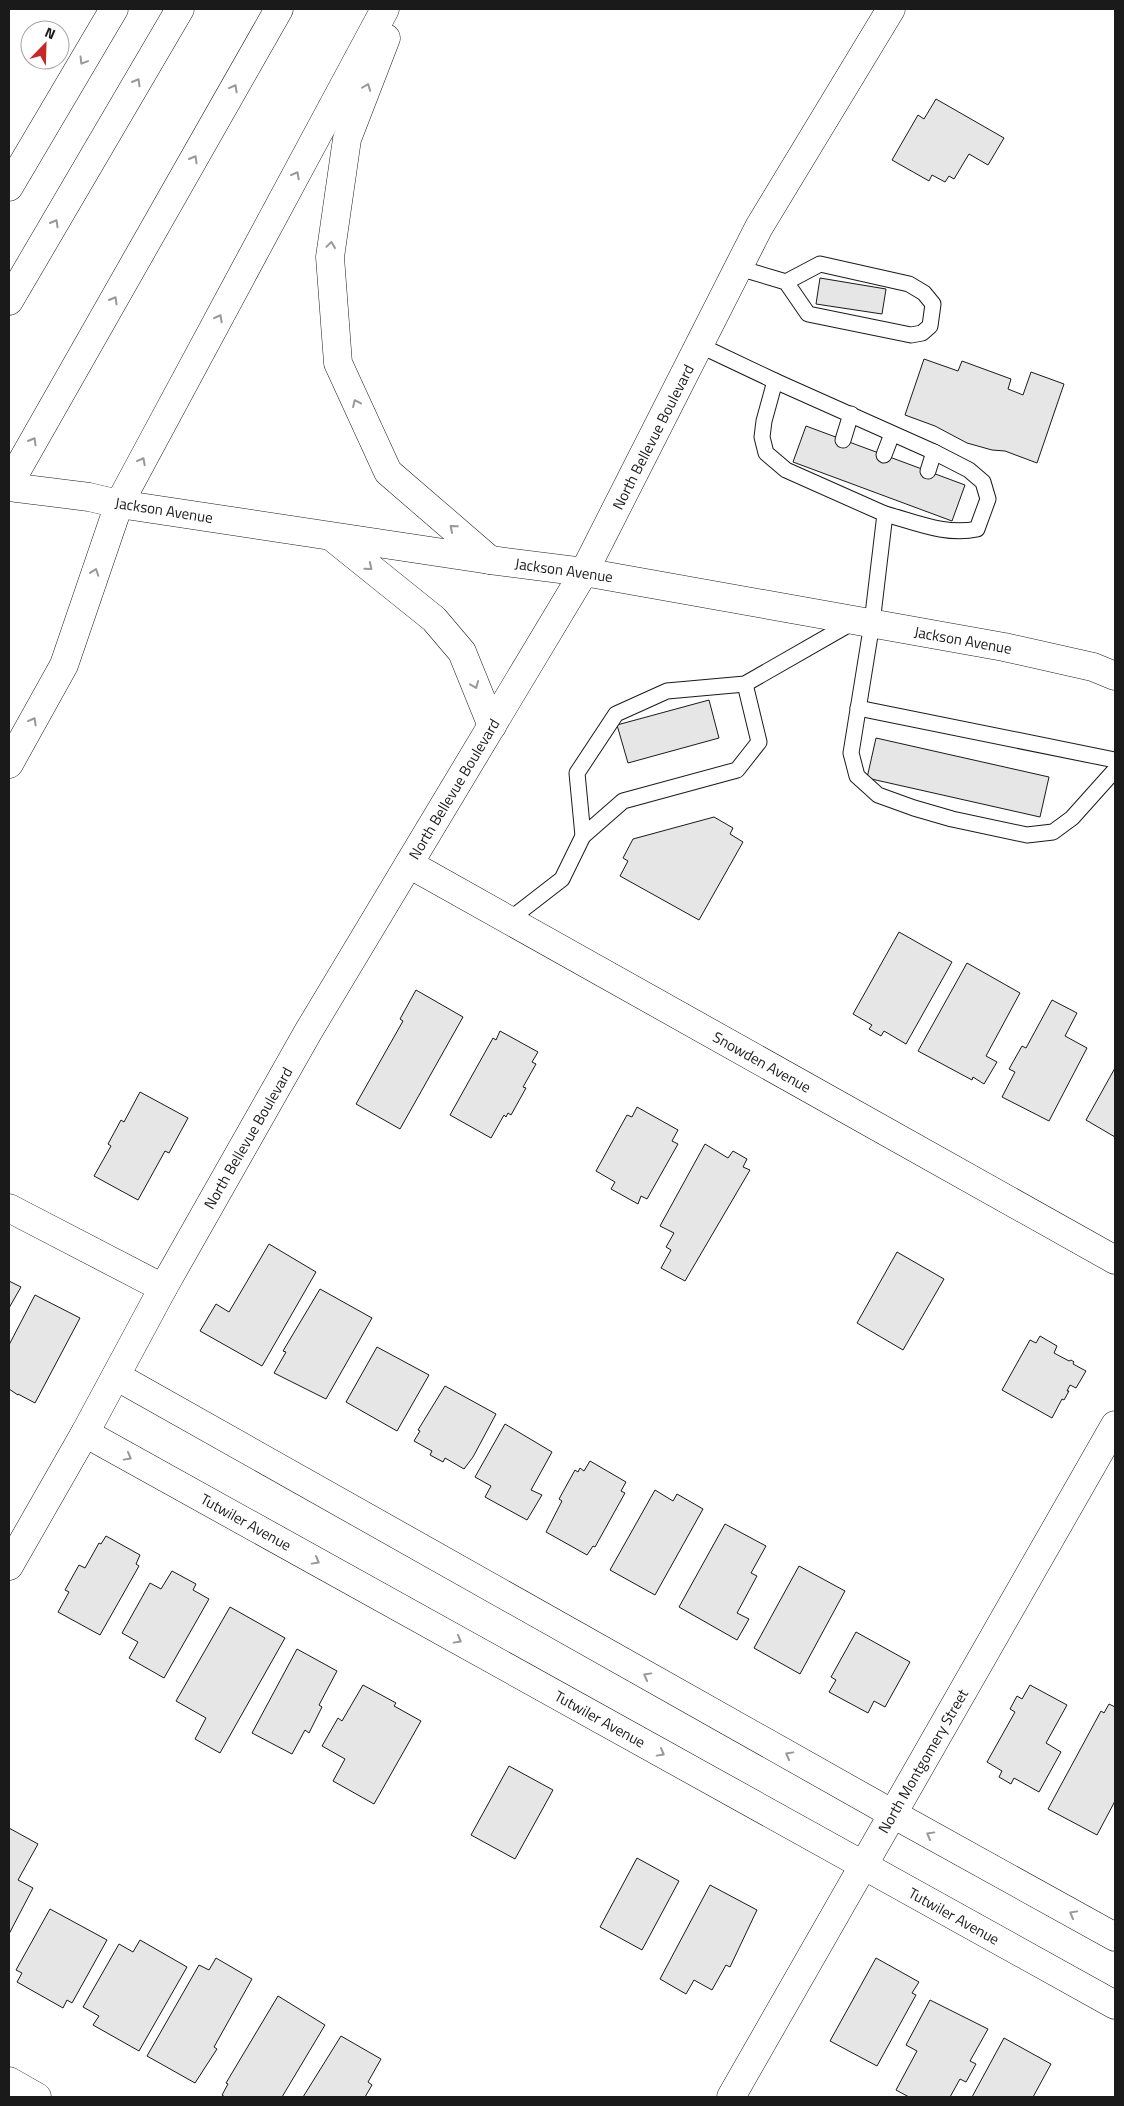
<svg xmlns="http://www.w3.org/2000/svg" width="1124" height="2106" font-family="'Titillium Web',sans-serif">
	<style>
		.building { fill: #e6e6e6; stroke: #1a1a1a }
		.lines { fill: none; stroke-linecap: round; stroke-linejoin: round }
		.lane-casing { stroke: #1a1a1a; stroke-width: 17 }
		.street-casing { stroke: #1a1a1a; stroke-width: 29 }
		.secondary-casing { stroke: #1a1a1a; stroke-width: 29 }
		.primary-casing { stroke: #1a1a1a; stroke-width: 29 }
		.highway-casing { stroke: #1a1a1a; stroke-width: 29 }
		.lane { stroke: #fff; stroke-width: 15 }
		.street { stroke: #fff; stroke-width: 28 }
		.secondary { stroke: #fff; stroke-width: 28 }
		.primary { stroke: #fff; stroke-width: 28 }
		.highway { stroke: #fff; stroke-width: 28 }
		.oneway { stroke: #989898 }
		.labels { text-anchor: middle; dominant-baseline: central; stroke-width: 4; stroke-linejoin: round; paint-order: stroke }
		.street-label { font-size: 15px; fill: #1a1a1a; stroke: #fff }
	</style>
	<rect width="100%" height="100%" fill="#fff"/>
	<g class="building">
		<path d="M936,99L1004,138L988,165L969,154L954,179L949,176L945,182L932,175L929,181L892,160L918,115L924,119Z"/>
		<path d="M820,278L886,289L882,314L816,304Z"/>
		<path d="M924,359L958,371L962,361L1011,379L1008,389L1023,395L1031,372L1064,384L1037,463L1005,451L992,450L967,443L935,426L905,415Z"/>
		<path d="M806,426L965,485L952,521L793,462Z"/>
		<path d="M709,700L719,738L628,763L617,725Z"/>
		<path d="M876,738L1049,777L1040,817L867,778Z"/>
		<path d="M714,817L733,828L730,834L743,842L699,920L620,876L628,861L623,858L633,839Z"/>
		<path d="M899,932L952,962L906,1044L884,1031L881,1036L869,1029L872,1025L853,1014Z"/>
		<path d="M967,963L1020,993L986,1056L997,1062L984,1084L973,1077L972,1080L918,1051Z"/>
		<path d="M416,990L463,1017L400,1129L356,1104L403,1021L400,1019Z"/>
		<path d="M1052,1000L1077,1013L1065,1036L1087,1048L1049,1121L1002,1097L1015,1072L1009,1069L1022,1046L1026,1048Z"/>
		<path d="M500,1031L538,1052L532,1062L536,1064L523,1087L526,1088L511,1115L508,1113L506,1117L504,1115L491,1138L450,1115L493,1038L496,1040Z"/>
		<path d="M1115,1068V1137L1086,1120Z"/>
		<path d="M140,1092L188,1118L169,1153L165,1151L138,1200L94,1176L111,1146L108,1144L121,1120L124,1122Z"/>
		<path d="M637,1107L678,1130L672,1141L678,1144L647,1199L641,1196L638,1204L611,1189L615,1182L596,1171L627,1115L632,1117Z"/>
		<path d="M705,1144L728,1158L733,1151L747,1159L743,1167L750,1170L685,1281L661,1268L671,1250L666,1247L674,1233L660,1226Z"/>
		<path d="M269,1244L316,1272L262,1366L200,1331L216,1304L229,1312Z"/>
		<path d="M897,1252L944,1279L903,1350L857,1323Z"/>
		<path d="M9,1281L21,1287L9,1308Z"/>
		<path d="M320,1289L372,1318L326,1399L274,1373L286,1352L283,1351Z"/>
		<path d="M35,1295L80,1318L35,1403L18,1394V1395L9,1389V1345Z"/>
		<path d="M1040,1336L1057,1346L1054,1353L1069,1361L1071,1360L1074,1362L1073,1364L1086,1371L1076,1388L1070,1385L1067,1391H1069L1064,1400L1062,1399L1052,1418L1002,1390L1030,1340L1036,1343Z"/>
		<path d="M377,1347L429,1375L397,1431L346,1402Z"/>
		<path d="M445,1386L496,1414L473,1457L464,1469L445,1458L443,1462L430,1455L432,1451L414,1441L420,1431L418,1430Z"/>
		<path d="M505,1424L552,1452L531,1490L542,1495L527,1520L485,1497L491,1486L475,1477Z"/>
		<path d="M590,1461L626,1482L621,1491L625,1493L595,1547L593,1546L587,1555L546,1532L562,1501L559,1499L575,1470L578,1472L580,1468L584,1471Z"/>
		<path d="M655,1490L673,1501L677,1494L703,1509L655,1595L610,1570Z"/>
		<path d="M725,1524L766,1546L751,1573L757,1576L737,1613L749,1619L737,1640L679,1607Z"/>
		<path d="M106,1536L140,1555L136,1564L139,1566L100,1635L58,1612L69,1592L65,1590L79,1565L85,1568L99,1543L101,1544Z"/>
		<path d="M799,1566L845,1591L800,1674L754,1648Z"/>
		<path d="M172,1571L196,1584L193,1590L209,1599L164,1678L129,1658L138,1642L122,1633L150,1583L161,1589Z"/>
		<path d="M230,1607L285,1638L220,1753L195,1739L206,1718L176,1701Z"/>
		<path d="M856,1632L910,1662L885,1707L874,1701L868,1713L829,1692L836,1680L831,1677Z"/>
		<path d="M297,1649L337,1671L319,1705L322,1707L309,1733L305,1730L292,1754L252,1733Z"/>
		<path d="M363,1685L396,1703L394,1706L421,1721L374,1804L333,1781L345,1759L322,1746L338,1718L342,1721Z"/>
		<path d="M1030,1685L1067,1705L1046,1743L1061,1752L1039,1792L1014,1778L1011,1784L999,1777L1002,1771L987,1762L1015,1712L1010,1709L1017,1696L1022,1699Z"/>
		<path d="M1109,1704L1115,1707V1801L1097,1835L1048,1809L1101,1711L1104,1713Z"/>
		<path d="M509,1766L553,1790L515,1859L471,1835Z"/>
		<path d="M9,1828L38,1844L18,1880L33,1888L9,1934Z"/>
		<path d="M637,1858L679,1881L642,1950L600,1927Z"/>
		<path d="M710,1885L757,1910L730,1967L726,1965L712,1990L694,1980L686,1994L660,1979Z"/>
		<path d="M50,1909L107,1940L72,2003L67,2000L63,2008L17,1982L22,1973L16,1970Z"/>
		<path d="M140,1940L187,1967L139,2051L93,2025L99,2016L83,2007L119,1944L133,1952Z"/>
		<path d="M216,1958L252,1979L214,2047L217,2049L195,2083L147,2056L199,1965L209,1970Z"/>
		<path d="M876,1958L919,1982L912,1993L916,1995L877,2066L830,2041Z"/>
		<path d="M278,1996L325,2025L282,2097H225L222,2095L228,2084L226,2083Z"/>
		<path d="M930,2000L988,2029L970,2061L976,2064L966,2082L960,2079L950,2097H909L896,2090L917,2051L906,2045Z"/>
		<path d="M341,2036L381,2059L368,2082L372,2085L365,2097H303Z"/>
		<path d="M1004,2038L1051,2064L1033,2097H972Z"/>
	</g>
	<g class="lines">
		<g class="lane-casing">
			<g id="lane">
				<path d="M739,268L786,282L808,314L911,335L922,333L930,326L933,304L924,293L909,284L820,264L786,282"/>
				<path d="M699,345L775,381L764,421L762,437L766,453L786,470L885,514L872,623L851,753L857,776L878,795L914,808L952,819L1027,835L1053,832L1072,818L1115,770"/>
				<path d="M775,381L934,452L969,470L983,482L988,499L977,529C946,536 915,522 885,514"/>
				<path d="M843,440L851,414"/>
				<path d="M884,455L892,434"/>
				<path d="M928,471L934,452"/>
				<path d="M858,708L1115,760"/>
				<path d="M583,836L623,801L737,770L759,742L745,684"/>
				<path d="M509,920L562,879L583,836L577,773L616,714L667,691L745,684L855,621"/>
			</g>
		</g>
		<g class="street-casing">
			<g id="street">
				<path d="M409,864L1115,1260"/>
				<path d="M9,1208L163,1288"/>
				<path d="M116,1376L893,1814L1115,1937"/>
				<path d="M85,1433L1115,2005"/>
				<path d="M9,2081L37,2097"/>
				<path d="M731,2097L1115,1425"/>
			</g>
		</g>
		<g class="secondary-casing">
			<path id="secondary" d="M9,1566L85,1433L163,1288L308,1032L584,572L759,227L891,9"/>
		</g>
		<g class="primary-casing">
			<g id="primary">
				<path d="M9,487L89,497L119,504L490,560L584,572L1004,647L1093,667L1115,676"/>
				<path d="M332,537L434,619L462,652L492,726"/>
			</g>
		</g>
		<g class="highway-casing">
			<g id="highway">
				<path d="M386,38L347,139L330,257L338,363L388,472L490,560"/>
				<path d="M9,187L114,9"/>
				<path d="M9,301L180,9"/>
				<path d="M9,484L279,9"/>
				<path d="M9,764L64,665L119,504L385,9"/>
			</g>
		</g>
		<use href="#lane" class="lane"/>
		<use href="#street" class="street"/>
		<use href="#secondary" class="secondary"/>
		<use href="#primary" class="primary"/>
		<use href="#highway" class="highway"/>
	</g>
	<defs><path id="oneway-chevron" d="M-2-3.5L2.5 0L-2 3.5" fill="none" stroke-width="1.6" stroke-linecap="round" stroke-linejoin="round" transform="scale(1.25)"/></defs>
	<g class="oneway">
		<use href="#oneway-chevron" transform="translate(83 61) rotate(121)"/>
		<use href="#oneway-chevron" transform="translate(137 82) rotate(-60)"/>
		<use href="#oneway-chevron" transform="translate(367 87) rotate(-69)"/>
		<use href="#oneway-chevron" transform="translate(234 88) rotate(-61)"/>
		<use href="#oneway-chevron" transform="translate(194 159) rotate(-60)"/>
		<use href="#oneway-chevron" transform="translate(296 175) rotate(-62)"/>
		<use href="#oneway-chevron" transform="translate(55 223) rotate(-60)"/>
		<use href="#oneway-chevron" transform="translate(331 245) rotate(-82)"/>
		<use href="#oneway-chevron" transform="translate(114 300) rotate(-60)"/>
		<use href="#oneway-chevron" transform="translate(219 318) rotate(-62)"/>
		<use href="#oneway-chevron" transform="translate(356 403) rotate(-115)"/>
		<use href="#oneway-chevron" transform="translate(33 441) rotate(-60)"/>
		<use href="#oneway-chevron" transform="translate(142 461) rotate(-62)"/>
		<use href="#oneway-chevron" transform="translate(453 528) rotate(-139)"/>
		<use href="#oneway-chevron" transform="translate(369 567) rotate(39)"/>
		<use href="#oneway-chevron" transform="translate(95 572) rotate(-71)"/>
		<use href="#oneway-chevron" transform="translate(475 685) rotate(68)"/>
		<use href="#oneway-chevron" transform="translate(33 721) rotate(-61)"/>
		<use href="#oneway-chevron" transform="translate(128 1457) rotate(29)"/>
		<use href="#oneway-chevron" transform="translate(316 1561) rotate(29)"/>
		<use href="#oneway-chevron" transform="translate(458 1640) rotate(29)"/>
		<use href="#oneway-chevron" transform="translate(647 1676) rotate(-151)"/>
		<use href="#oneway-chevron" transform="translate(661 1753) rotate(29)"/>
		<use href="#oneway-chevron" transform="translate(789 1755) rotate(-151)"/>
		<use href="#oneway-chevron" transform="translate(930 1835) rotate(-151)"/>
		<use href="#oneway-chevron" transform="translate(1073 1914) rotate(-151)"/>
	</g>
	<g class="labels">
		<g class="street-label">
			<text transform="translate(653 437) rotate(-63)">North Bellevue Boulevard</text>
			<text transform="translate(164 510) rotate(9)">Jackson Avenue</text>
			<text transform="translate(564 570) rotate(8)">Jackson Avenue</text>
			<text transform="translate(963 640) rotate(10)">Jackson Avenue</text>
			<text transform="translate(454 789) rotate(-59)">North Bellevue Boulevard</text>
			<text transform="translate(762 1062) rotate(29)">Snowden Avenue</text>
			<text transform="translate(248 1138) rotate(-60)">North Bellevue Boulevard</text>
			<text transform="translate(246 1522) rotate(29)">Tutwiler Avenue</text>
			<text transform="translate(600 1719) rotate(29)">Tutwiler Avenue</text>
			<text transform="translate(923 1761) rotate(-60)">North Montgomery Street</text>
			<text transform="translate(954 1916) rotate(29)">Tutwiler Avenue</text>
		</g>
	</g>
	<rect width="1124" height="2106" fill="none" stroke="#1a1a1a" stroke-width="20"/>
	<g transform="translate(45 45) rotate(23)"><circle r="24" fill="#ffffff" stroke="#a3a3a3"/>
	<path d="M0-4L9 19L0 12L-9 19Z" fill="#c62828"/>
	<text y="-8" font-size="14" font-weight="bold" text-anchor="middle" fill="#1a1a1a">N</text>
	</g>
</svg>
